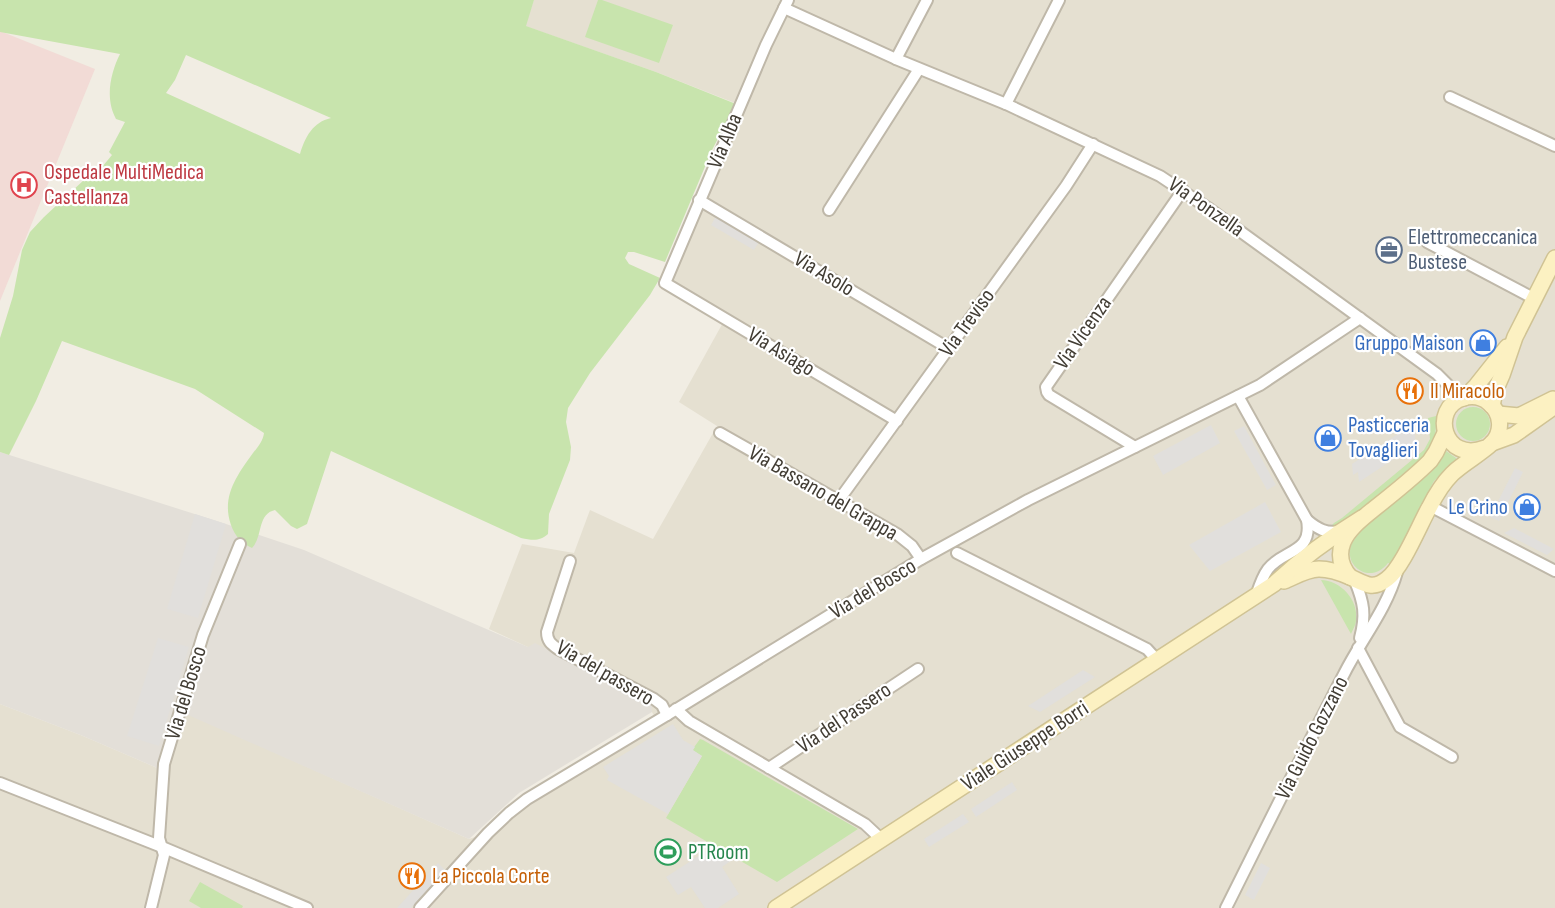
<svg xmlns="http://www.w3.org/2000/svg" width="1555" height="908" font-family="'Sofia Sans Condensed',sans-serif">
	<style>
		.residential { fill: #e5e0d1 }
		.industrial { fill: #e3dfd8 }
		.medical { fill: #f2dbd6 }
		.green { fill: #c8e4ad; fill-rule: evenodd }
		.parking { fill: #e1dfdc }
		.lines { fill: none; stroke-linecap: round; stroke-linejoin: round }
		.minor-casing { stroke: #bfb8a9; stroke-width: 14 }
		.secondary-casing { stroke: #d0c394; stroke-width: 18 }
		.minor { stroke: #fff; stroke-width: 10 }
		.secondary { stroke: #fcf1c2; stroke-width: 15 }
		.labels { text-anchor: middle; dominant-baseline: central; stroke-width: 4.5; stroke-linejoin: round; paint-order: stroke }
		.street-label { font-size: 22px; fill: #423d34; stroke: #fff }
		.health-label { font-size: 22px; fill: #be3a42; stroke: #fff; text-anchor: start }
		.service-label { font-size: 22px; fill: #4e5e75; stroke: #fff; text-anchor: start }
		.shop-label { font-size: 22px; fill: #366cbe; stroke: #fff; text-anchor: end }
		.food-label { font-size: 22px; fill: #c56008; stroke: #fff; text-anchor: start }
		.leisure-label { font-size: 22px; fill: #27864d; stroke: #fff; text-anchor: start }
	</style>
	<rect width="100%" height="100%" fill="#f1ede3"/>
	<path class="residential" d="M534,0H1555V908H0V704L83,736L155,767L158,769L179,710L469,839L488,833L514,809L657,721L652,712V705L489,629L522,544L574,553L590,510L653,539L717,426L679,402L725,319L665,283L740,105L656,72L525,26Z"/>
	<path class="industrial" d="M0,452L226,524L304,550L528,647L535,643L652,705V712L519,793L469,839L179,711L158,770L155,767L83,736L0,704Z"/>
	<path class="medical" d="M0,31L95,69L0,301Z"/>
	<g class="green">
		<path d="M0,0H534L526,26L656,72L736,104L712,150L665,262L634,252H628L625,258L629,264L660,278L650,295L590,373L568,408L566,422L571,447L570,460L549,514L548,534C539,542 532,540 521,538L331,451L307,524L297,529L291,526L275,510C257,514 263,537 252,548C241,543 235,536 231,525C221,497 237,475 253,453C258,447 263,441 264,433L195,389L62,341L36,401L9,455L0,452V338L13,296L22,250L30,232L44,217L85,179L102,167L112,155L109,152L125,122L116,119C105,99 110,74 120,54L0,32ZM186,55L331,118C313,122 305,137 300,154L166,93L175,80Z"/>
		<path d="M598,0H602L673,25L659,63L585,37Z"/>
		<circle cx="1473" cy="424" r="17"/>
		<path d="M1436,416C1436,433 1436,441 1426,455L1342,525L1329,528L1334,523L1342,518L1424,450L1430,439L1428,418Z"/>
		<path d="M1446,451L1456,458V460L1434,481L1391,564L1388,563C1368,589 1334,559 1358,535L1357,533L1429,474L1438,464Z"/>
		<path d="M1321,580C1340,580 1359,600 1356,620C1356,625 1353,629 1351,634Z"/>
		<path d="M700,739L703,740L858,829L777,882L666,818L702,756L692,750Z"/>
		<path d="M200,882L243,906L242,908H201L189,901Z"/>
	</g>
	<g class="parking">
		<path d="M716,216L759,242L754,250L711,225Z"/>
		<path d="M1415,423V445L1359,482L1358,472L1353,475L1352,464Z"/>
		<path d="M1211,425L1220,443L1163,475L1153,456Z"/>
		<path d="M1244,426L1276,485L1267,490L1234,431Z"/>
		<path d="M1515,468L1523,472L1499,521L1490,517Z"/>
		<path d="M1265,502L1281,532L1210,571L1189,545Z"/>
		<path d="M195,514L226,524L198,618L167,609Z"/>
		<path d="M1514,528L1554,549L1547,555L1504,533Z"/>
		<path d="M158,638L189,647L159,746L127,736Z"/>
		<path d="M1083,670L1095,677L1040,712L1028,706Z"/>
		<path d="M673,724L683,740L695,747L693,750L702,756L668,814L607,780L609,776L603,767Z"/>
		<path d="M1012,782L1017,790L976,817L971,809Z"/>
		<path d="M963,814L969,822L929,847L924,839Z"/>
		<path d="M714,846L728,854L732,860L722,867L739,894L718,908H705L691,887L678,895L666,877Z"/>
		<path d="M438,863L445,870L411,908H397Z"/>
		<path d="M1261,863L1270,868L1254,900L1245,895Z"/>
	</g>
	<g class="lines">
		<g class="minor-casing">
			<g id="minor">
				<path d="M788,0L766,45L665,283L897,421"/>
				<path d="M784,8L896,59L1006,104L1160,176L1208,208L1437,374L1452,389L1459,400"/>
				<path d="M896,59L927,0"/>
				<path d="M1450,97L1555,146"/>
				<path d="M1006,104L1059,0"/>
				<path d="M699,200L948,348"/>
				<path d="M829,210L919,69"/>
				<path d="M1427,242L1535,299"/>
				<path d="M1238,396L1307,520C1313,554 1283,549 1268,569C1262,577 1259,587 1256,596"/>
				<path d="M720,433L897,534L912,546L921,559"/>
				<path d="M1135,447L1049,395L1047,392L1046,387L1183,190"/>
				<path d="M839,500L1066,186L1093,144"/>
				<path d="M1430,506L1555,571"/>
				<path d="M1307,520C1318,529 1326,534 1341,531"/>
				<path d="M957,553L1147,649L1157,660"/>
				<path d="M570,561L547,632C547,641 551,644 558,649L654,699L662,705L667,715"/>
				<path d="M1355,581C1364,603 1366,615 1360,638"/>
				<path d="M1358,648L1400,727L1452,757"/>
				<path d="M676,709L689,721L865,824L881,839"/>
				<path d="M769,768L918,669"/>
				<path d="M0,783L162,847L307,908"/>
				<path d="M151,908L164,855L159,838L164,764L203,635L240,544"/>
				<path d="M420,908L488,833L509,813L527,799L667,715L921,559L1028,500L1260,385L1360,318"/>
				<path d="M1226,908C1265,830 1304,751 1344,674C1361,640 1387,609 1397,572"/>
			</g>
		</g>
		<g class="secondary-casing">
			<g id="secondary">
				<path d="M1464,398L1476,386L1507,347"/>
				<path d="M1492,406L1495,391L1502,375L1515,337L1555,258"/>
				<path d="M1498,414L1519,416L1553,399"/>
				<path d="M1492,443L1514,435L1555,406"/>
				<path d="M1350,577C1341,567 1338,555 1343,542C1349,528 1364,517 1375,508C1394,493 1413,478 1430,461L1436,452L1445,433"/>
				<path d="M1284,581C1294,577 1307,569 1319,569C1328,569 1341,573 1350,577C1364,583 1372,591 1387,579C1402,568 1419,526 1429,508C1435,496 1442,484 1452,474C1463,463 1481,454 1492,443C1503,432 1502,413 1489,403C1482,397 1473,395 1463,398C1430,408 1443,464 1485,448"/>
				<path d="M776,908L1274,584C1301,559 1331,537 1362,518"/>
			</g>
		</g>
		<use href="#minor" class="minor"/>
		<use href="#secondary" class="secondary"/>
	</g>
	<defs>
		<g id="hospital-ring" transform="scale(1.35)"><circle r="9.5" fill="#fff" stroke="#e0444e" stroke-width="1.5"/><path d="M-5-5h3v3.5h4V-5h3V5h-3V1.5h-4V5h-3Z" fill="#e0444e"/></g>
		<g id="office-ring" transform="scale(1.35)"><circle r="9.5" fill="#fff" stroke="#5c6f8a" stroke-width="1.5"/><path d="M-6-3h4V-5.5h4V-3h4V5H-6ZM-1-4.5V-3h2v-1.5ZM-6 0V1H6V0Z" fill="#5c6f8a"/></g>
		<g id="shop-ring" transform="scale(1.35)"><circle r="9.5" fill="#fff" stroke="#3f7fe0" stroke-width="1.5"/><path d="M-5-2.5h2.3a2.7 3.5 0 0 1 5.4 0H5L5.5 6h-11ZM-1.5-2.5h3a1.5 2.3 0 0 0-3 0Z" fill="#3f7fe0"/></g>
		<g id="restaurant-ring" transform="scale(1.35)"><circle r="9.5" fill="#fff" stroke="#e8710a" stroke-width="1.5"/><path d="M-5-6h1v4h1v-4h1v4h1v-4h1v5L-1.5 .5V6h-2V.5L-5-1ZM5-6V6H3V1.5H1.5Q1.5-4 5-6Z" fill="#e8710a"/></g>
		<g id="stadium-ring" transform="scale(1.35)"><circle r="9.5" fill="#fff" stroke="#2e9e5b" stroke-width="1.5"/><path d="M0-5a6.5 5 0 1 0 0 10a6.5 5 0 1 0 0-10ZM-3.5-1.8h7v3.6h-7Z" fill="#2e9e5b"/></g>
	</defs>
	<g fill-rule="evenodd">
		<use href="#hospital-ring" x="24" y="185"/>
		<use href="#office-ring" x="1389" y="250"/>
		<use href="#shop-ring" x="1483" y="343"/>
		<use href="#restaurant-ring" x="1410" y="391"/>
		<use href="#shop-ring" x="1328" y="438"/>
		<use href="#shop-ring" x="1527" y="507"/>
		<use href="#stadium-ring" x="668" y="852"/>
		<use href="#restaurant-ring" x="412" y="876"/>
	</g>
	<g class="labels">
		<g class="street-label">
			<text transform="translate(725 141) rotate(-67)">Via Alba</text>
			<text transform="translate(1206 207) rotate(35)">Via Ponzella</text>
			<text transform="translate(824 274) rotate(31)">Via Asolo</text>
			<text transform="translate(967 323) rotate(-54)">Via Treviso</text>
			<text transform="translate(1083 333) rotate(-55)">Via Vicenza</text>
			<text transform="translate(781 352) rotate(31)">Via Asiago</text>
			<text transform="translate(823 493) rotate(30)">Via Bassano del Grappa</text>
			<text transform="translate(873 589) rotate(-31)">Via del Bosco</text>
			<text transform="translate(605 673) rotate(30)">Via del passero</text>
			<text transform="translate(186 693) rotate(-73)">Via del Bosco</text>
			<text transform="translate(844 718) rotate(-34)">Via del Passero</text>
			<text transform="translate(1312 738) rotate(-63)">Via Guido Gozzano</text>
			<text transform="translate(1025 746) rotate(-33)">Viale Giuseppe Borri</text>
		</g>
		<g class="health-label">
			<text x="44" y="172">Ospedale MultiMedica<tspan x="44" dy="25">Castellanza</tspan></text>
		</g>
		<g class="service-label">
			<text x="1408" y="237">Elettromeccanica<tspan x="1408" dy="25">Bustese</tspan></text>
		</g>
		<g class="shop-label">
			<text x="1464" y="343">Gruppo Maison</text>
			<text x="1348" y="425" text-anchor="start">Pasticceria<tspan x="1348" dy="25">Tovaglieri</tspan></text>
			<text x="1508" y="507">Le Crino</text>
		</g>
		<g class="food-label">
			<text x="1430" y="391">Il Miracolo</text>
			<text x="432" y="876">La Piccola Corte</text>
		</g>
		<g class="leisure-label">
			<text x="688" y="852">PTRoom</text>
		</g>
	</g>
</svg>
